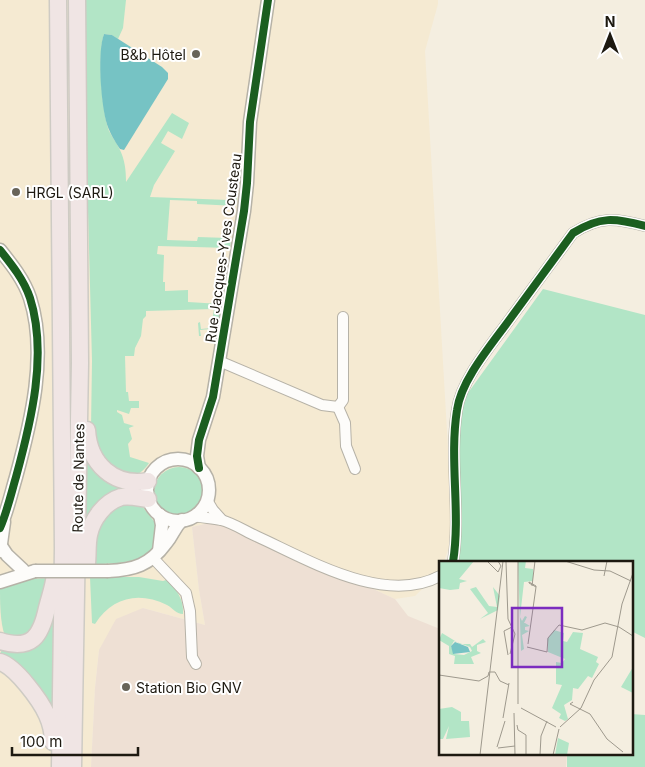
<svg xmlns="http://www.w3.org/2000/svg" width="645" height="767" font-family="Inter,sans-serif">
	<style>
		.built { fill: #f5ead2 }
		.industrial { fill: #eee0d4 }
		.green { fill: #b2e5c6 }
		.water { fill: #76c3c4 }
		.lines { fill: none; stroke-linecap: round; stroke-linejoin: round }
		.minor-casing { stroke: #b6b2a7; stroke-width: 12 }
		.tertiary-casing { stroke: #b6b2a7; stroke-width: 15 }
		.trunk-casing { stroke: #cecbc4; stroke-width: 19 }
		.minor { stroke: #fdfcfa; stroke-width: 10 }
		.tertiary { stroke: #fdfcfa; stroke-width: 12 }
		.trunk { stroke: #f0e5e4; stroke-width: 16 }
		.tertiary-bridge-casing { stroke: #b6b2a7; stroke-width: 15; stroke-linecap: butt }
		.tertiary-bridge { stroke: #fdfcfa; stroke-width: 12 }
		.cycleway-casing { stroke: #fff; stroke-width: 11 }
		.cycleway { stroke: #1b5e20; stroke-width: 8 }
		.poi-dot { fill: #686459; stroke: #fff; stroke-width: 2 }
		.labels { text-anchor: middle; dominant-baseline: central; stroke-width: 4; stroke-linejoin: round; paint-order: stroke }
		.poi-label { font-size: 14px; fill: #1d1910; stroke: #fff; text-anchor: start }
		.street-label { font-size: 14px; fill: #1d1910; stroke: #fff }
		.inset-road { fill: none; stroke: #9e998d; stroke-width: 1 }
		.view { fill: #7b2cbf; fill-opacity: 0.15; stroke: #7b2cbf; stroke-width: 2.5 }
		.inset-edge { fill: none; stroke: #1d1910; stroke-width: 2.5 }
	</style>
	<rect width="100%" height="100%" fill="#f4eee0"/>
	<path class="built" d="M0,0H438V4L425,51L453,535L444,562H440V572L415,596L395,599L222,520L192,527L199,590L205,625L143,608L99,650L95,688L91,767H0Z"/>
	<path class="industrial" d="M222,520L395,599L408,616L440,629V753H567L566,767H91L95,688L99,650L116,619L143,608L205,625L199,590L192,527Z"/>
	<g class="green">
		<path d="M84,0H126L123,28L118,39L112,35L104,34C97,53 102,112 109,131C112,137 116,142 119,148C125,159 126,171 126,182L172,113L189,123L182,139L168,131L161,143L175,151L154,185L150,197L229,200L235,195L237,196L236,206L197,204V201L170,200L167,240L197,241L198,237L228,238V240H231L230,248L158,246L157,254L164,255L163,282H165V291L188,290V302L221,304L216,336L209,335L210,329L200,330L201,336H199L198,323L200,322L201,329L211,328L214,309L146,311V316L143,319L141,336L135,348L134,356H125L126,392H128L129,401H139V408H131L129,414L117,410V412L122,415L124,423L134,426L129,428L132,439L128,444L130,457L149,463C133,487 117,471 99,459L91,428L92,361L86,135Z"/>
		<path d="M543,289L645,315V638L631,631V562H459L457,408Z"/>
		<path d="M87,453L130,486L116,496L84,552V469Z"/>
		<circle cx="179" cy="492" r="25"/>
		<path d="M138,501L157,525C156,531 157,539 155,544C146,565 108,564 90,564L95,529L116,503Z"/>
		<path d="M90,577H139L163,581L166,580C177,589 184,600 183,614C176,614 173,608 167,605C139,591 112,597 95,624L92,623Z"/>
		<path d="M51,578L49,602L25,639L5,636C0,623 0,602 0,586L26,579Z"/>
		<path d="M50,620H56L54,711L0,655L2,649Z"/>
		<path d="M631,714L645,715V767H567V753H631Z"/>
	</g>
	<path class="water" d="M104,34L112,35L162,67L168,73V79L124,150L120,149C114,140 109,132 106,121C101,102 97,52 104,34Z"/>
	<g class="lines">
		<g class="minor-casing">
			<g id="minor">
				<path d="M219,361L322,405L338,407"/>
				<path d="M338,407L343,400V317"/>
				<path d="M338,407L345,423L346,446L355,469"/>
				<path d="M207,500L213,510L222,520"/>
				<path d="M194,516C203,518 212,518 221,520C233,523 245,531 256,536C307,559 384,606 440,576"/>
				<path d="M153,558L186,593L190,611L192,657L196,664"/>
				<path d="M453,562C461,512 449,461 457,410C461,380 492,344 510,319C531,290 552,262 573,233C600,216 615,218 645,226"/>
			</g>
		</g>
		<g class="tertiary-casing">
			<g id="tertiary">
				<path d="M0,250C12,265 24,280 30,298C48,354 31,422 16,477C11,494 7,512 0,528"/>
				<circle cx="178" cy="490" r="31"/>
				<path d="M199,468L197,456L199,440L213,397L244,211L247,183L250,122L268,0"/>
				<path d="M1,546L7,555L23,570"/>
				<path d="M0,551L4,522"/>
				<path d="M159,551L162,525L160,515"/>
				<path d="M108,571C134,570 150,565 166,543C173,535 173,529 182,520"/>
				<path d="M0,582L35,571"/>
			</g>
		</g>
		<g class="trunk-casing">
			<g id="trunk">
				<path d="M58,0L63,548L60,767"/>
				<path d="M87,430C89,464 114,487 148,481"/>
				<path d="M87,563C88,554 87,544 89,535C92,519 105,502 121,497C130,495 139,498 148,499"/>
				<path d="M0,641C32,651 41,636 47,608C50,596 54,586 55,574"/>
				<path d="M0,662C16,667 40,700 47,715C51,724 53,733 53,742"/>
				<path d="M73,767L80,363L77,0"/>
			</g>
		</g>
		<use href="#minor" class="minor"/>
		<use href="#tertiary" class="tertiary"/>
		<use href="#trunk" class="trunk"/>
		<g class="tertiary-bridge-casing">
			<path id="tertiary-bridge" d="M35,571H108"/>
		</g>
		<use href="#tertiary-bridge" class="tertiary-bridge"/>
		<g class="cycleway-casing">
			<g id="cycleway">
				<path d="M0,250C12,265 24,280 30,298C48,354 31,422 16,477C11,494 7,512 0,528"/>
				<path d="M199,468L197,456L199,440L213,397L244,211L247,183L250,122L268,0"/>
				<path d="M453,562C461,512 449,461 457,410C461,380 492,344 510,319C531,290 552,262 573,233C600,216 615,218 645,226"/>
			</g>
		</g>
		<use href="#cycleway" class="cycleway"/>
	</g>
	<g class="poi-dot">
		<circle cx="196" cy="54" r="5"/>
		<circle cx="16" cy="192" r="5"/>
		<circle cx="126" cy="687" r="5"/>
	</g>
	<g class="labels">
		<g class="poi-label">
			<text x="186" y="54" text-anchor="end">B&amp;b Hôtel</text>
			<text x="26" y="192">HRGL (SARL)</text>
			<text x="136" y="687">Station Bio GNV</text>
		</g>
		<g class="street-label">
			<text transform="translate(223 248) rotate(-82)">Rue Jacques-Yves Cousteau</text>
			<text transform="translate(78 478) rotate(-89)">Route de Nantes</text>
		</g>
	</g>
	<g transform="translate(439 561)">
		<rect width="194" height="194" fill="#f4eee0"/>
		<path d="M0,0H35L20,18L28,20L21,22L20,28L11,29L0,27ZM87,0L86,7L94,8V20L85,21L81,56L83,60L86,55L88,56L85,62H91H86L91,65L86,66V69L90,70L83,74L85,88L82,90L79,1ZM37,26L50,45L58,46L54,26L61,35L59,49L41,58L49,52L31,28ZM115,69L125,72L124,80L128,81L134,71L144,72L141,88L159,96L157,101L160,103L153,117L149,115L139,128L134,127L133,139L125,144L129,158L126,160L120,157L122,153L113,147L123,124L117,123V101L123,102L126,98L109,91L108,78ZM3,72L21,83H31L33,86L44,78L47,81L38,84V90L42,92L32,96L35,103H15L16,95L10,93V85L0,79ZM15,80L31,86L33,90L25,94L15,93L12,85ZM194,106V132L182,126ZM13,146L22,151V160H30L31,176L7,178L10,165L4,178H0V148ZM119,177L130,182L128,194H116Z" fill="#b2e5c6" fill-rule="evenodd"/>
		<path d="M16,81L29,86L31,91L14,93L12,85Z" fill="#76c3c4"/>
		<path class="inset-road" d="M48,0L59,11L62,5L59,0M79,0V143M126,0L155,9L171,10L192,20M67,1L69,58L76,73L71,93M165,15L168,0M90,21L97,25V26L90,22ZM93,25L96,0M89,83L97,26M88,86L108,91L109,77L120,64L143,69L166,62L180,66L194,75M69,94L65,70L73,66M0,114L40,120L49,115L50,111H56L61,120L70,124M134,141L131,143L151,153L168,178L184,191M82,147L117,166M75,152L76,194M64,157L70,122M78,164L79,169L87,174V194M121,166L142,147L155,119L173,96L183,43L194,12M58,186L66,160M59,187L76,185M41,194L64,0M101,194L102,175L108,160M114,194L120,168"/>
		<path class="view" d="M73,47H123V106H73Z"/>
		<rect width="194" height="194" class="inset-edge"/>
	</g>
	<g transform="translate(610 35)" stroke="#ffffff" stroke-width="4" paint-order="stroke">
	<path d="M0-4L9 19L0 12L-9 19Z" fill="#1d1910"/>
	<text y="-8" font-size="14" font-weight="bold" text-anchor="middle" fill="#1d1910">N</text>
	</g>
	<path d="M12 747v8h126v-8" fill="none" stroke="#1d1910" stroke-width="2.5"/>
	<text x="20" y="747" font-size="15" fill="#1d1910" stroke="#ffffff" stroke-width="4" paint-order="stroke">100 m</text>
</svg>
